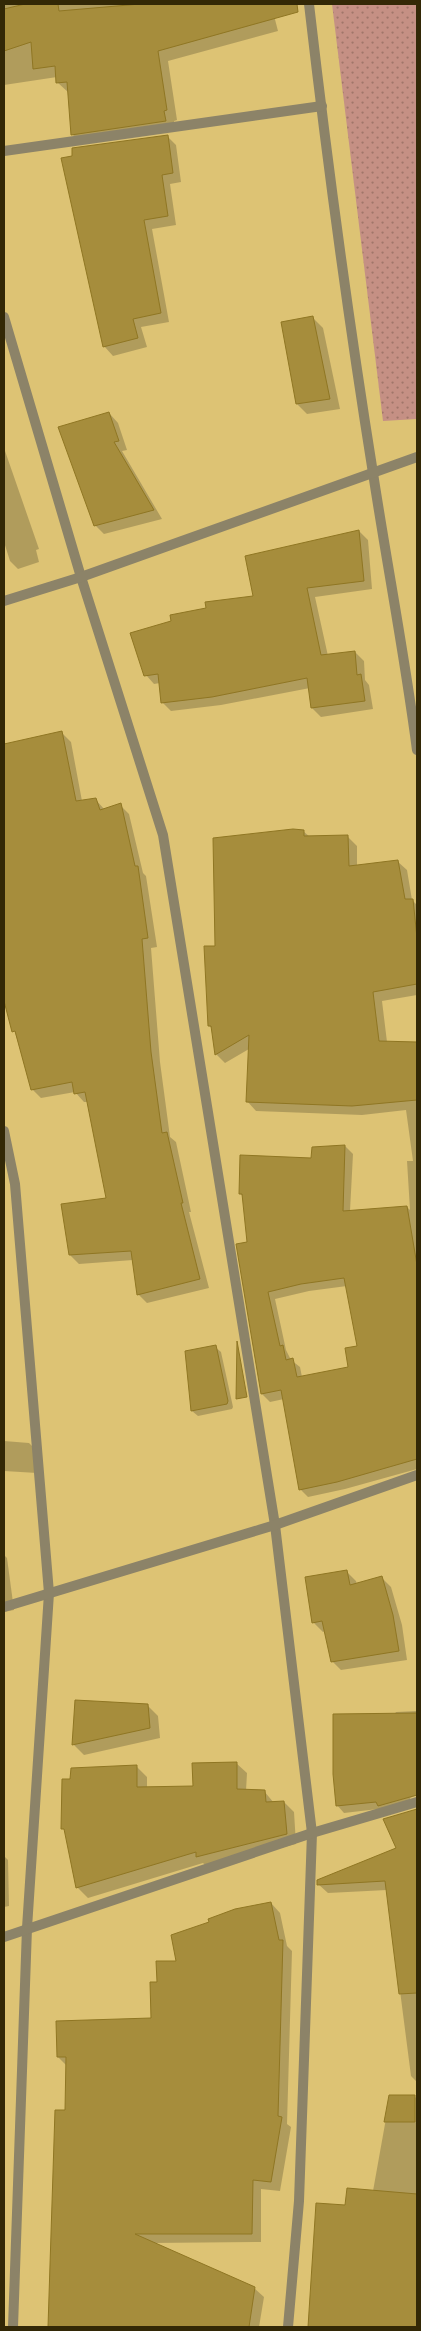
<svg xmlns="http://www.w3.org/2000/svg" width="421" height="2331" font-family="Manrope,sans-serif">
	<style>
		.grass { fill: url(#grass-dots) }
		.shadow { fill: #0003; fill-rule: evenodd }
		.building { fill: #a68d3c; stroke: #8f7623; fill-rule: evenodd }
		.lines { fill: none; stroke-linecap: round; stroke-linejoin: round }
		.street { stroke: #8c8368; stroke-width: 10 }
	</style>
	<defs>
		<pattern id="grass-dots" width="8" height="8" patternUnits="userSpaceOnUse" patternTransform="scale(1.25)"><rect width="8" height="8" fill="#c59084"/><path d="M2 2h.1M6 6h.1" fill="none" stroke="#a1766a" stroke-width="1.8" stroke-linecap="round"/></pattern>
	</defs>
	<rect width="100%" height="100%" fill="#ddc374"/>
	<path class="grass" d="M332,4H417V419L383,421Z"/>
	<g class="shadow">
		<path d="M4,4H271L278,31L168,61L177,120L174,121L175,131L82,144L72,134L69,93L57,82V77L4,85Z"/>
		<path d="M167,136L176,145L181,182L170,184L176,225L152,229L169,322L141,327L147,347L113,356L104,346Z"/>
		<path d="M313,318L323,328L340,409L307,414L297,404Z"/>
		<path d="M109,413L118,423L127,450L122,451L162,519L104,534L95,525Z"/>
		<path d="M4,448L39,549L36,550L39,562L18,569L10,561L4,542Z"/>
		<path d="M359,531L368,540L372,589L315,597L328,656L355,652L364,661L365,680L369,685L373,709L321,717L312,708L310,688L221,705L171,711L162,702L160,683L154,684L146,675L255,597Z"/>
		<path d="M62,733L71,742L82,801L95,799L105,810L120,805L129,814L143,873L146,876L157,947L151,948L160,1062L170,1137L176,1142L191,1212H189L209,1288L147,1303L138,1294L133,1260L79,1264L70,1255L108,1199L88,1102H84L75,1092L41,1098L32,1089L4,996V745Z"/>
		<path d="M303,831L310,837H348L357,846V866L397,861L407,870L412,900L417,905V995L382,1001L387,1042L417,1043V1221L416,1220L417,1230V1469L345,1489L308,1497L300,1489L284,1399L270,1402L262,1394L238,1245L248,1243L243,1196L240,1194L345,1146L353,1154L350,1211L407,1207L410,1210L407,1161H413L406,1110L362,1115L256,1111L247,1101L249,1049L225,1063L216,1054L213,1029L209,1026L216,947ZM347,1286L358,1347L349,1368L302,1377L300,1367L291,1360L286,1350L275,1299L309,1291Z"/>
		<path d="M215,1347L221,1352L233,1407L232,1409L198,1416L192,1411Z"/>
		<path d="M4,1441L29,1443L35,1449L37,1473L4,1471Z"/>
		<path d="M4,1555L7,1558L14,1610L4,1612Z"/>
		<path d="M347,1572L356,1581L357,1585L381,1577L391,1587L402,1625L407,1660L341,1670L332,1661L325,1631L323,1632L313,1622Z"/>
		<path d="M148,1706L158,1716L160,1738L84,1755L74,1745Z"/>
		<path d="M417,1711V1795L410,1798L412,1805L344,1813L337,1805L396,1712Z"/>
		<path d="M236,1763L247,1773L246,1791H264L274,1803L284,1802L294,1812L296,1844L207,1867L203,1863L88,1898L78,1888L66,1832L63,1828L71,1780L137,1767L147,1777V1788H194Z"/>
		<path d="M410,1813L417,1820V2082L411,2076L387,1890L328,1893L318,1884L397,1848Z"/>
		<path d="M4,1856L8,1860L9,1906L4,1907Z"/>
		<path d="M271,1903L280,1913L287,1946L292,1951L287,2124L291,2127L280,2191L261,2189V2242L151,2243L254,2288L264,2297L259,2327H50L56,2112L66,2111L67,2066L58,2057L152,2019L158,1984L177,1962Z"/>
		<path d="M390,2096H414L417,2099V2327H309L317,2204L346,2206L373,2191Z"/>
	</g>
	<g class="building">
		<path d="M25,4H58L59,11L140,4H297L298,12L158,51L167,110L164,111L166,121L71,135L67,82L56,83L55,66L33,69L31,42L4,51V9Z"/>
		<path d="M168,135L173,173L162,175L168,216L144,220L161,313L133,319L138,338L103,347L61,158L72,156V148Z"/>
		<path d="M313,316L330,399L296,404L281,322Z"/>
		<path d="M109,412L119,441L114,442L154,510L94,526L58,427Z"/>
		<path d="M359,530L364,581L307,588L321,655L355,651L357,675L361,674L365,701L311,708L307,678L212,697L161,703L158,674L144,676L130,633L171,621L170,615L206,608L205,602L253,596L245,556Z"/>
		<path d="M62,731L76,801L96,798L100,810L121,803L135,866H138L148,938L142,939L151,1052L162,1133L167,1132L183,1203H181L200,1279L137,1295L131,1251L69,1255L61,1204L106,1198L85,1092L74,1094L72,1082L31,1090L15,1031L12,1032L4,1001V744Z"/>
		<path d="M293,829L304,830V836L348,835L349,866L398,860L405,899H413L417,938V984L373,992L379,1041L417,1042V1100L352,1106L246,1102L249,1035L215,1055L211,1026H208L204,946H215L213,838Z"/>
		<path d="M345,1145L343,1211L407,1206L417,1265V1459L337,1482L299,1490L281,1390L261,1394L236,1244L247,1242L242,1194H239L240,1155L311,1158L312,1147ZM344,1278L357,1346L345,1348L348,1367L297,1377L293,1358L286,1360L283,1345L280,1346L268,1292L301,1284Z"/>
		<path d="M237,1341L247,1397L236,1399Z"/>
		<path d="M216,1345L228,1401L227,1404L191,1411L185,1351Z"/>
		<path d="M347,1570L350,1585L382,1576L393,1615L399,1651L331,1662L322,1621L312,1623L305,1577Z"/>
		<path d="M75,1700L148,1704L150,1728L72,1745Z"/>
		<path d="M417,1713V1795L378,1806L376,1802L336,1806L333,1774V1714Z"/>
		<path d="M237,1762V1789L265,1790L266,1802L284,1801L287,1834L196,1857V1852L76,1888L64,1829H61L62,1779H70L71,1768L137,1765V1787L193,1786L192,1763Z"/>
		<path d="M417,1809V1993L399,1994L385,1881L317,1885V1880L396,1848L383,1819Z"/>
		<path d="M271,1902L279,1940H283L278,2116L282,2117L271,2182L253,2180L252,2234H135L255,2287L249,2327H48L55,2110H65L66,2057H57L56,2021L151,2018L150,1982H157L156,1961H176L171,1935L209,1922L208,1919L235,1909Z"/>
		<path d="M389,2095H415V2122H384Z"/>
		<path d="M347,2188L417,2194V2327H308L316,2203L345,2205Z"/>
	</g>
	<g class="lines">
		<g class="street">
			<path d="M309,4C327,160 348,317 373,473C387,565 405,657 417,750"/>
			<path d="M4,151L322,106"/>
			<path d="M4,317L81,577L163,835L275,1525L312,1833L299,2201L288,2327"/>
			<path d="M4,601L81,577L417,457"/>
			<path d="M4,1131L15,1184L49,1593L27,1928L13,2327"/>
			<path d="M4,1607L275,1525L417,1475"/>
			<path d="M4,1937L312,1833L417,1802"/>
		</g>
	</g>
	<rect width="421" height="2331" fill="none" stroke="#332806" stroke-width="10"/>
</svg>
